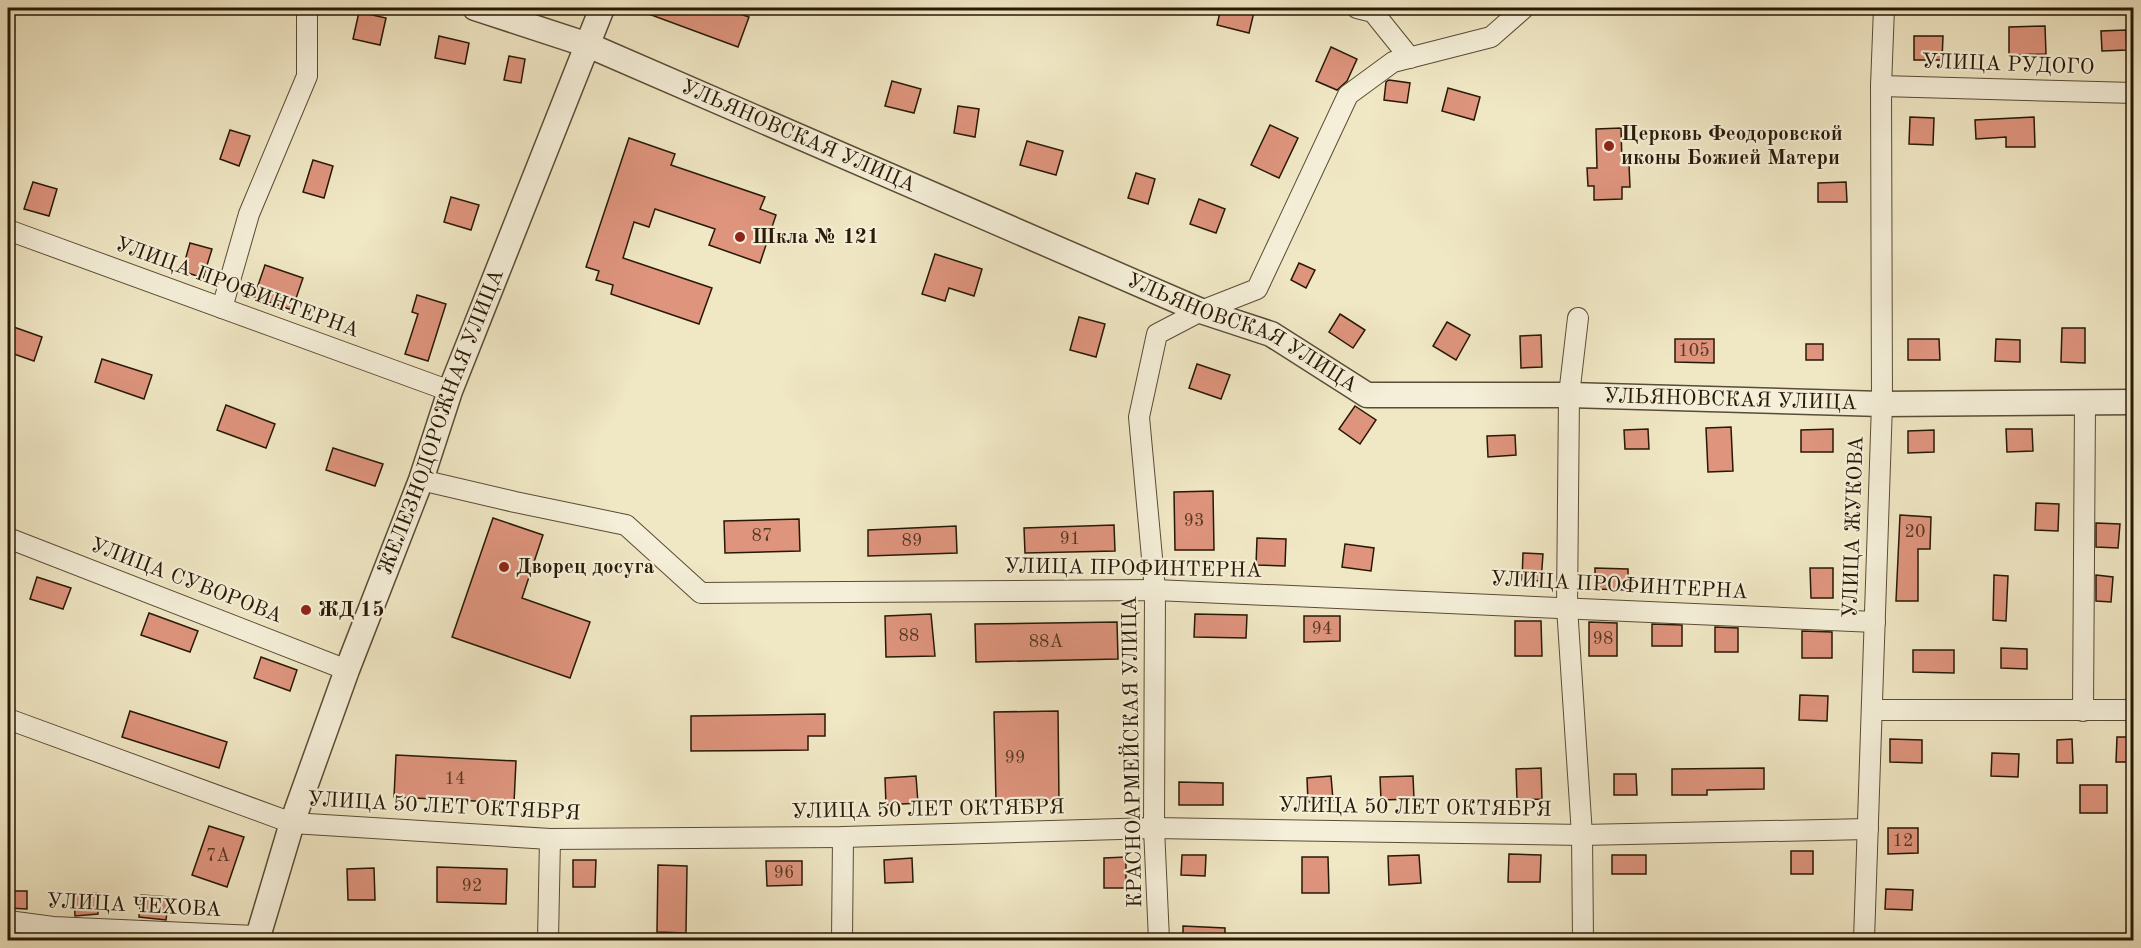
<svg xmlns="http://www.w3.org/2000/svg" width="2141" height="948" font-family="'Old Standard TT',serif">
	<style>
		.building { fill: #de947d; stroke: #281904; stroke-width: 1.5 }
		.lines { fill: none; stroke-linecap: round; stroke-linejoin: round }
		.minor-casing { stroke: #5a4c34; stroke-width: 22 }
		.tertiary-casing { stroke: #5a4c34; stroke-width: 27 }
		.minor { stroke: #f5efd9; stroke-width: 20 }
		.tertiary { stroke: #f5efd9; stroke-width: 24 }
		.poi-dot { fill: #8f2418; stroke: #f5efd9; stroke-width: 2 }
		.labels { text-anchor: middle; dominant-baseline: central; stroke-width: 4.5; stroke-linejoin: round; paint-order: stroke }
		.number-label { font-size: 18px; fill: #563822 }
		.street-label { font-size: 21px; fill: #281904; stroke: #f5efd9 }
		.poi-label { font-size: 21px; font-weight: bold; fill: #281904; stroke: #f5efd9; text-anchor: start }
	</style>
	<rect width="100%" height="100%" fill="#f0e7c4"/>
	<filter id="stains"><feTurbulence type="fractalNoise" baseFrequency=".00333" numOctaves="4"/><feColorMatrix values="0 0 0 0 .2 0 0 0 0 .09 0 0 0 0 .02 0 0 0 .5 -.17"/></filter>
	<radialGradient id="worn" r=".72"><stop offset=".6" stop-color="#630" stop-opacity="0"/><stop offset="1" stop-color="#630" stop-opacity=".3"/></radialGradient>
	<g class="building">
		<path d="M635,8H722L749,17L738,47L635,9Z"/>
		<path d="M1221,8H1237L1254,12L1249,33L1217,25Z"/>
		<path d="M359,12L386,18L380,45L353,39Z"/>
		<path d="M2045,26L2046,54L2009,55V27Z"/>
		<path d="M2126,30L2127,50L2102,51L2101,31Z"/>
		<path d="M439,36L469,43L465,64L435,58Z"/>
		<path d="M1914,36H1943L1942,60H1914Z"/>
		<path d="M1331,47L1357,59L1347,81L1337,90L1316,81Z"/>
		<path d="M509,56L525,59L521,83L504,80Z"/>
		<path d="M1389,80L1410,83L1407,103L1384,100L1386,82Z"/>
		<path d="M892,81L921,89L914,113L885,106Z"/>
		<path d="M1448,88L1480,97L1474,120L1442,111Z"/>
		<path d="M958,106L979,109L975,137L954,133Z"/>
		<path d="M1910,117L1934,118L1933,145L1909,144Z"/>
		<path d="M2034,117L2035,147H2006V137L1976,139L1975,120Z"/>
		<path d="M1270,125L1298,138L1279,178L1251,165Z"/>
		<path d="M1621,128L1622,164H1629L1630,187H1622V199L1594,200V186H1588L1587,168H1597L1596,129Z"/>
		<path d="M230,130L250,136L239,166L220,159Z"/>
		<path d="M629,138L675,154L671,165L765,197L760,209L776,215L760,263L709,245L715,229L655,209L649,227L634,222L623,258L712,288L699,324L611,294L613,285L596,280L599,271L586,267Z"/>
		<path d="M1027,141L1063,151L1056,175L1020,165Z"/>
		<path d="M313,160L333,166L324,198L303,192Z"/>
		<path d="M1136,173L1155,179L1148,204L1128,198Z"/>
		<path d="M33,182L57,189L49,216L24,209Z"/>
		<path d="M1846,182L1847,202H1818V183Z"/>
		<path d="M451,197L479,205L471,230L444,222Z"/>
		<path d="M1199,199L1225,209L1216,233L1190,224Z"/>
		<path d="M190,243L212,249L203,278L182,271Z"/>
		<path d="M935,254L982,269L974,296L949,288L945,301L922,294Z"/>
		<path d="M1299,263L1315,270L1306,288L1291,280Z"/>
		<path d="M265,265L303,278L292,310L254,297Z"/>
		<path d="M417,295L446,304L428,361L405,354L418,314L412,312Z"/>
		<path d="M1340,314L1365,330L1353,348L1329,332Z"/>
		<path d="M1079,317L1105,324L1096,357L1070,350Z"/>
		<path d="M1447,322L1470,335L1456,360L1433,346Z"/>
		<path d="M8,325L42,337L34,361L8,352Z"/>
		<path d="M2062,328H2085V363L2061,362Z"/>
		<path d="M1541,335L1542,367L1521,368L1520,336Z"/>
		<path d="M1675,339H1714V363L1675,362Z"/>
		<path d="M1908,339H1939L1940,360H1908Z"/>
		<path d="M1996,339L2020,340V362L1995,361Z"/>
		<rect x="1806" y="344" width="17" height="16"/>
		<path d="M102,359L152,375L144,399L95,382Z"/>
		<path d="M1197,364L1230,375L1221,399L1189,388Z"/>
		<path d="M226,405L275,424L266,448L217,430Z"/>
		<path d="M1355,406L1376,420L1360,444L1339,429Z"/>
		<path d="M1731,427L1733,471L1708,472L1706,428Z"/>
		<path d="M1648,429L1649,449H1625L1624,430Z"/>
		<path d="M1833,429V452H1801V430Z"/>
		<path d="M2006,429H2032L2033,451L2007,452Z"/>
		<path d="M1934,430V452L1908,453V431Z"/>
		<path d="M1515,435L1516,455L1488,457L1487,436Z"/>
		<path d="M333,448L383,464L375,486L326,470Z"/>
		<path d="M1213,491L1214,550H1175L1174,492Z"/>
		<path d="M2036,503L2059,504L2058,531L2035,530Z"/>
		<path d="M1900,515L1931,517L1930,549H1918V601H1896Z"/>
		<path d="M493,518L543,535L522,598L590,622L570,678L452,637Z"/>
		<path d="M799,519L800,551L725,553L724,521Z"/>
		<path d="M2096,523L2120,524L2118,548L2096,547Z"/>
		<path d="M1114,525L1115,551L1025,553L1024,528Z"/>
		<path d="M956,526L957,553L868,556V530Z"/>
		<path d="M1257,538L1286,539L1285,566L1256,565Z"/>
		<path d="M1345,544L1374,548L1371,571L1342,567Z"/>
		<path d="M1523,553L1543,554L1541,581L1522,580Z"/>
		<path d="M1595,568L1628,569V590L1595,589Z"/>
		<path d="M1810,568H1833V598H1811Z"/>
		<path d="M1994,575L2008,576L2006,621L1993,620Z"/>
		<path d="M2096,575L2113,577L2111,602L2096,601Z"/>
		<path d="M37,577L71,588L63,609L30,599Z"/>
		<path d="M149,613L198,631L190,652L141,635Z"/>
		<path d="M931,614L935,656L886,657L885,616Z"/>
		<path d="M1195,614L1247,615L1246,638L1194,637Z"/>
		<path d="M1304,616H1340V641L1304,642Z"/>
		<path d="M1515,621H1541L1542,656H1515Z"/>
		<path d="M1117,622L1118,659L976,662L975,624Z"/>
		<path d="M1589,622L1617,623V656H1589Z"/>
		<path d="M1652,624L1682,625V646H1652Z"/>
		<path d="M1715,627L1738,628V652H1715Z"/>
		<path d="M1802,631L1832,632V658H1802Z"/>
		<path d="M2001,648L2027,649V669L2001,668Z"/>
		<path d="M1913,650H1954V673L1913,672Z"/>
		<path d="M261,657L297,670L290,691L254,678Z"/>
		<path d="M1800,695L1828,696L1827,721L1799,720Z"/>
		<path d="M130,711L227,742L219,768L122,737Z"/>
		<path d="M1058,711L1059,801L996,802L994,712Z"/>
		<path d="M825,714V736H808V750L691,751V716Z"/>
		<path d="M2117,737H2133V762H2116Z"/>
		<path d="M1890,739L1922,740V763L1890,762Z"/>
		<path d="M2072,739L2073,763H2057V740Z"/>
		<path d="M1992,753L2019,754L2018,777L1991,776Z"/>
		<path d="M396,755L516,761L514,803L394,797Z"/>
		<path d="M1541,768L1542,799L1517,800L1516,769Z"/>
		<path d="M1764,768V789L1707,790V795H1672V769Z"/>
		<path d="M1614,774H1636L1637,795H1614Z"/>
		<path d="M916,776L918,803L886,805L885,778Z"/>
		<path d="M1331,776L1333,800L1308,802L1307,778Z"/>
		<path d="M1413,776L1414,799L1381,800L1380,777Z"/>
		<path d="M1179,782L1223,783V805H1179Z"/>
		<rect x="2080" y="785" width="27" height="28"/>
		<path d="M209,826L244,837L227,887L192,875Z"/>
		<path d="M1888,828H1918V853L1888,854Z"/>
		<rect x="1791" y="851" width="22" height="23"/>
		<path d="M1509,854L1541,855L1540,882H1508Z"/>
		<path d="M1182,855H1206L1205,876L1181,875Z"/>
		<path d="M1419,855L1421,883L1389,885L1388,856Z"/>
		<rect x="1612" y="855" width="34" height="19"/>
		<path d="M1126,857V888H1104V858Z"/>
		<path d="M1302,857H1328L1329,893H1302Z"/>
		<path d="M912,858L913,882L885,883L884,860Z"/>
		<path d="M573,860H596L595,887H573Z"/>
		<path d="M766,861H802V885L767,886Z"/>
		<path d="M658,865L687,866L686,933L657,932Z"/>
		<path d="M437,867L507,869L506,904L437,902Z"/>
		<path d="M374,868L375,900H348L347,869Z"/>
		<path d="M1886,889L1913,890L1912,910L1885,909Z"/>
		<path d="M8,891H27V909L8,908Z"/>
		<path d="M97,893L98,914L75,916L74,894Z"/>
		<path d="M141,895L169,897L166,920L139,917Z"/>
		<path d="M1183,926L1225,928V940H1183Z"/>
	</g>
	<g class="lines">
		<g class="minor-casing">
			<g id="minor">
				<path d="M1357,8L1373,12L1410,58"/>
				<path d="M1881,86L2134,93"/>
				<path d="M8,230L450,391"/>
				<path d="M222,308L249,214L307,76V8"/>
				<path d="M1578,318L1569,395L1567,607L1582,835L1583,940"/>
				<path d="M421,480L515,502L626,525L701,593L1155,590L1875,622"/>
				<path d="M8,538L347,670"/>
				<path d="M1872,710H2134"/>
				<path d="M2083,711L2085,403"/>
				<path d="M8,719L292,823L550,839L843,837L1154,828L1582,835L1868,829"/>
				<path d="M8,921L53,927L258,936"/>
				<path d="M548,940L550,839"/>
				<path d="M842,940L843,837"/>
				<path d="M1159,940L1154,828L1155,590L1139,417L1157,334L1201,311L1257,289L1348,95L1393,62L1491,37L1524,8"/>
				<path d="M1864,940L1882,404L1881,86L1884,8"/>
			</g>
		</g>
		<g class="tertiary-casing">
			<g id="tertiary">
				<path id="s1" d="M475,8L588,45L1201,311L1271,334L1367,395H1569L1882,404L2134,402"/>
				<path id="s2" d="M257,940L292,823L347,670L421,480L450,391L602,8"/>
			</g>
		</g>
		<use href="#minor" class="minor"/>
		<use href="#tertiary" class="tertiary"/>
	</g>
	<g class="poi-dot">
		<circle cx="1609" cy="146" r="6"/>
		<circle cx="740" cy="237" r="6"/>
		<circle cx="504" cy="567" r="6"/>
		<circle cx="306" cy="610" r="6"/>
	</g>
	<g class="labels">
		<g class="number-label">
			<text x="1694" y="351">105</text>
			<text x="1194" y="521">93</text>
			<text x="1915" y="532">20</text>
			<text x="762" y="536">87</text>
			<text x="1070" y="539">91</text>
			<text x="912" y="541">89</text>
			<text x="1322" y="629">94</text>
			<text x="909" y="636">88</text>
			<text x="1603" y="639">98</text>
			<text x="1046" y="642">88А</text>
			<text x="1015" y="758">99</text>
			<text x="455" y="779">14</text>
			<text x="1903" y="841">12</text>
			<text x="218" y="856">7А</text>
			<text x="784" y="873">96</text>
			<text x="472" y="886">92</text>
		</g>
		<g class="street-label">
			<text transform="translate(2008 65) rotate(2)">УЛИЦА РУДОГО</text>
			<text stroke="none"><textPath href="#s1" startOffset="348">УЛЬЯНОВСКАЯ УЛИЦА</textPath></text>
			<text transform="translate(237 288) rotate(20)">УЛИЦА ПРОФИНТЕРНА</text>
			<text stroke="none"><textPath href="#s1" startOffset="834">УЛЬЯНОВСКАЯ УЛИЦА</textPath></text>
			<text stroke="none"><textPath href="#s1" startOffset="1338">УЛЬЯНОВСКАЯ УЛИЦА</textPath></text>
			<text stroke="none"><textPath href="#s2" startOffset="550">ЖЕЛЕЗНОДОРОЖНАЯ УЛИЦА</textPath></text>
			<text transform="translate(1854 527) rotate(-88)">УЛИЦА ЖУКОВА</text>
			<text transform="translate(1133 569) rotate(1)">УЛИЦА ПРОФИНТЕРНА</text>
			<text transform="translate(186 581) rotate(21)">УЛИЦА СУВОРОВА</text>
			<text transform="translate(1619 586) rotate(3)">УЛИЦА ПРОФИНТЕРНА</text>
			<text transform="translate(1133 752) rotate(-91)">КРАСНОАРМЕЙСКАЯ УЛИЦА</text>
			<text transform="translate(444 807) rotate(3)">УЛИЦА 50 ЛЕТ ОКТЯБРЯ</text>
			<text transform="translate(1415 808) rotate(1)">УЛИЦА 50 ЛЕТ ОКТЯБРЯ</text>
			<text transform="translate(928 810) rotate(-1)">УЛИЦА 50 ЛЕТ ОКТЯБРЯ</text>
			<text transform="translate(134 906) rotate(3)">УЛИЦА ЧЕХОВА</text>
		</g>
		<g class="poi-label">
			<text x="1621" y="134">Церковь Феодоровской<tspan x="1621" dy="24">иконы Божией Матери</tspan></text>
			<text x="752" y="237">Шкла № 121</text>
			<text x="516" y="567">Дворец досуга</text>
			<text x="318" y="610">ЖД 15</text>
		</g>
	</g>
	<rect width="2141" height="948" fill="none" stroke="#f0e7c4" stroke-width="30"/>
	<rect x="9" y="9" width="2123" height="930" fill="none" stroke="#281904" stroke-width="3"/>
	<rect x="15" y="15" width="2111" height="918" fill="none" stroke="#281904" stroke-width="1.5"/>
	<rect width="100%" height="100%" filter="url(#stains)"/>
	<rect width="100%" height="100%" fill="url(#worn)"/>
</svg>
